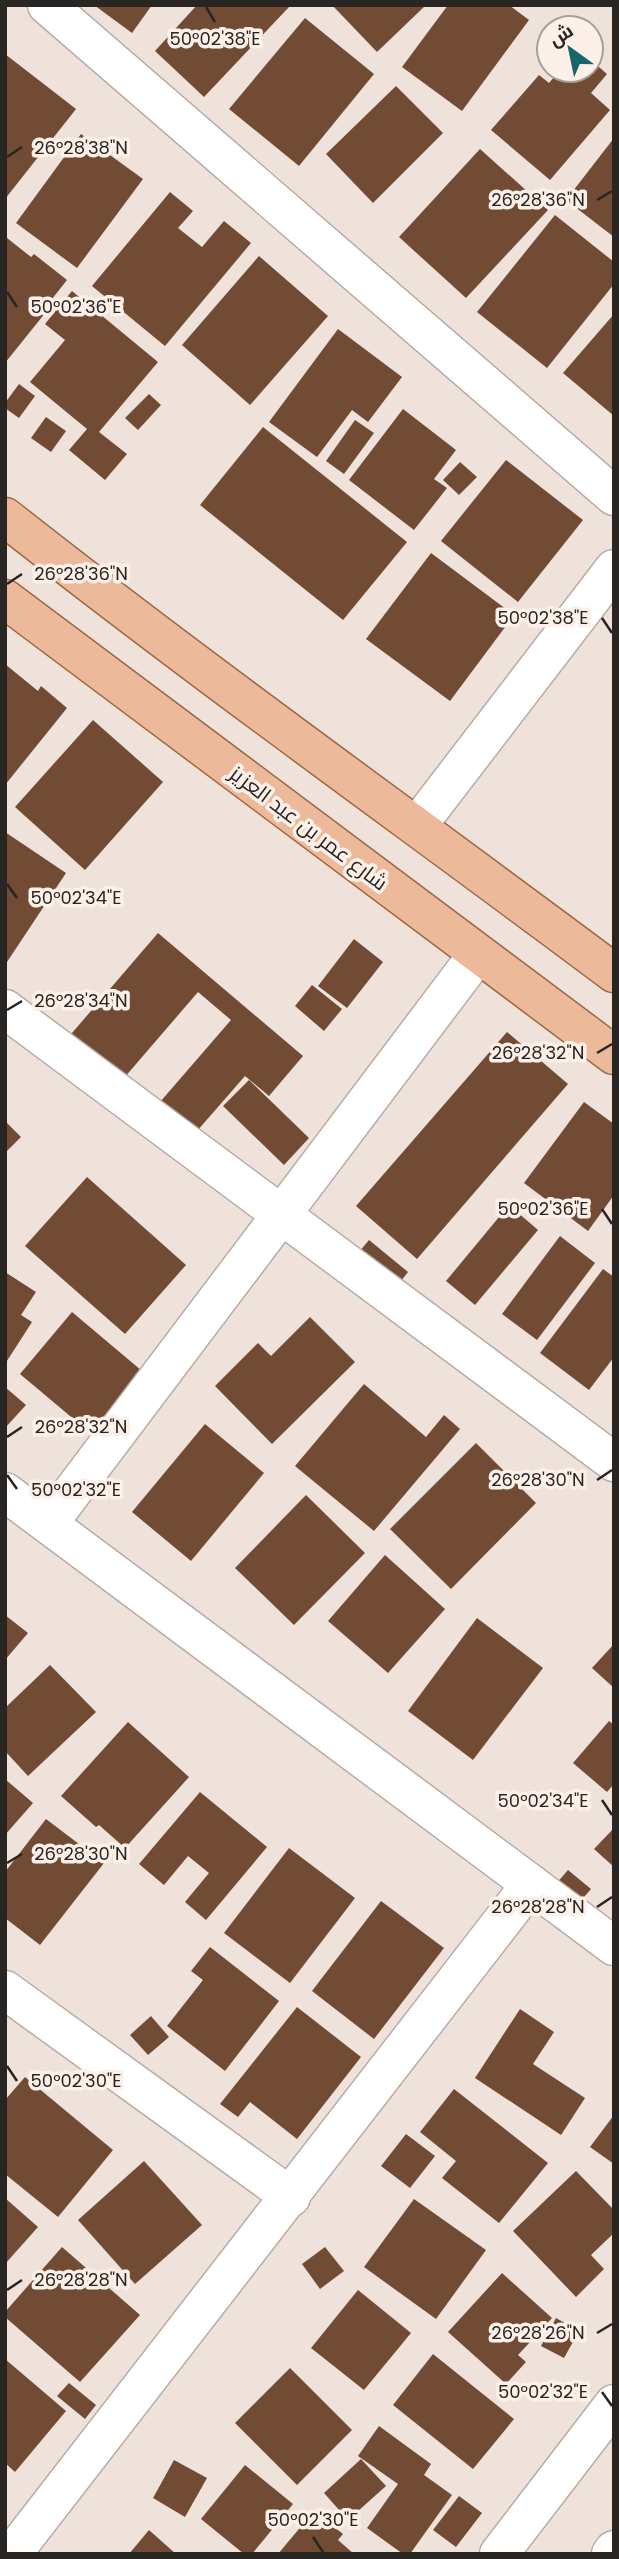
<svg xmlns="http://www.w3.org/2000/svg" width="619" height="2559" font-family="Poppins,Cairo,sans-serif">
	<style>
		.building { fill: #714b34 }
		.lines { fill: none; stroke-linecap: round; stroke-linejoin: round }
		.minor-casing { stroke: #b8aca6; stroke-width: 41 }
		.major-casing { stroke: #9f6844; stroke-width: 41 }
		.minor { stroke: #fff; stroke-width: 38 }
		.major { stroke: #ecba9a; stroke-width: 38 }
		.ticks { fill: none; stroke: #292522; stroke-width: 2.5 }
		.labels { text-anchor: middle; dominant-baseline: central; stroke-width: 7; stroke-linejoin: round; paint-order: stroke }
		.street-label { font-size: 21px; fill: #292522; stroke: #fcf0e9 }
		.ticks-label { font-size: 18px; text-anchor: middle; fill: #292522; stroke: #fcf0e9; stroke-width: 7; stroke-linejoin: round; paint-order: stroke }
	</style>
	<rect width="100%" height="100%" fill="#efe2db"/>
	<g class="building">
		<path d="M94,5H152L132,33Z"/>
		<path d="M197,5L289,7L204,97L155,51Z"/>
		<path d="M332,5H426L377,52Z"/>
		<path d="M448,5H509L529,20L462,111L402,67Z"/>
		<path d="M305,18L374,74L299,166L229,109Z"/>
		<path d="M5,54L76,109L5,199Z"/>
		<path d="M591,60L607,74L591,93L610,110L550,180L491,130L539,75L549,83L560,70H591Z"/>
		<path d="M396,86L443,133L373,203L326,154Z"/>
		<path d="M81,134L143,179L77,268L16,223Z"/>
		<path d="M614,138V237L566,200Z"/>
		<path d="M480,149L548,210L466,298L399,237Z"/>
		<path d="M170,192L193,211L178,228L202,247L224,221L251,243L165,346L92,286Z"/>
		<path d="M555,215L614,262V284L547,368L477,312Z"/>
		<path d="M7,238L31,257L34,254L67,280L52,299L54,302L5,363Z"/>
		<path d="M259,256L328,316L250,405L182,345Z"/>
		<path d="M72,291L158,362L99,432L127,454L105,480L69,450L87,429L30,382L65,340L45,324Z"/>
		<path d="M614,314V416L563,373Z"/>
		<path d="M338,329L402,377L368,422L352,410L317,457L269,422Z"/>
		<path d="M19,384L35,396L19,418L5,408V403Z"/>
		<path d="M149,394L161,405L138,430L125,418Z"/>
		<path d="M403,409L456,450L434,479L447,488L414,530L349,480Z"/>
		<path d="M46,417L66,431L51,452L31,438Z"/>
		<path d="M355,420L374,433L344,474L326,461Z"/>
		<path d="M263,427L407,542L343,620L200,505Z"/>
		<path d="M506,460L583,520L518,602L441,541Z"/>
		<path d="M460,462L477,477L459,495L443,480Z"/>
		<path d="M431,553L514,615L450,701L366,639Z"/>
		<path d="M5,664L38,691L41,686L67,708L5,785Z"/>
		<path d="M93,720L163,782L85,870L15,807Z"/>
		<path d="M5,832L66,873L7,962L5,961Z"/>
		<path d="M158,933L303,1056L269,1096L245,1076L190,1139L154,1109L231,1020L198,992L118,1085L66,1040Z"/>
		<path d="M354,939L383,962L347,1008L318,986Z"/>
		<path d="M312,985L342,1009L324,1031L295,1006Z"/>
		<path d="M507,1032L568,1084L417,1259L356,1206Z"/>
		<path d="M249,1080L309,1138L284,1165L223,1106Z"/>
		<path d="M584,1102L614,1124V1195L588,1231L524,1183Z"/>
		<path d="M5,1121L21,1137L5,1153Z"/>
		<path d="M87,1177L186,1265L125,1334L25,1246Z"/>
		<path d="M509,1205L538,1230L475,1305L446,1281Z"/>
		<path d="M560,1236L595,1263L537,1340L502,1314Z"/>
		<path d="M369,1240L408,1272L390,1295L350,1263Z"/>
		<path d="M603,1269L614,1277V1357L589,1390L540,1353Z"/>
		<path d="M5,1272L36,1292L21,1315L32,1322L5,1364Z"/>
		<path d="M72,1312L148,1376L95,1437L20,1374Z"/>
		<path d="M310,1317L355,1362L272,1444L215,1386L258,1343L271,1356Z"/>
		<path d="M364,1384L426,1437L444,1415L460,1429L374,1531L295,1466Z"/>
		<path d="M5,1387L26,1405L5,1428Z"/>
		<path d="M205,1424L264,1473L191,1561L132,1512Z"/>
		<path d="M476,1443L536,1503L451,1589L390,1529Z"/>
		<path d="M306,1495L365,1553L294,1625L235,1568Z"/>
		<path d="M385,1555L445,1609L388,1673L328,1621Z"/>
		<path d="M5,1615L28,1633L5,1660Z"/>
		<path d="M477,1618L543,1668L473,1760L408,1711Z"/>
		<path d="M614,1644V1688L592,1668Z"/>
		<path d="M50,1665L96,1712L28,1776L5,1751V1708Z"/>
		<path d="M609,1721L614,1725V1784L607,1792L573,1763Z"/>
		<path d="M128,1722L189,1777L125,1848L99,1825L96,1827L61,1796Z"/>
		<path d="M5,1779L33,1803L5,1835Z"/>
		<path d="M200,1792L267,1847L206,1920L185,1902L209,1873L188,1856L164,1885L139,1864Z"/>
		<path d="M46,1819L104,1863L40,1945L5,1918V1872Z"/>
		<path d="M614,1828V1867L594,1849Z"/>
		<path d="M289,1848L355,1898L290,1983L224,1933Z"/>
		<path d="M568,1870L591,1889L578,1904L555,1885Z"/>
		<path d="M381,1901L444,1948L374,2039L312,1991Z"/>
		<path d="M210,1947L279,2001L225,2071L167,2026L203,1980L191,1971Z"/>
		<path d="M297,2007L361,2057L297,2139L250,2102L238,2117L220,2104Z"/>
		<path d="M520,2009L554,2032L533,2064L585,2098L561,2135L475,2078Z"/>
		<path d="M151,2016L169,2037L148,2055L130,2035Z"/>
		<path d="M25,2077L113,2150L58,2217L5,2174V2100Z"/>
		<path d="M454,2089L548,2163L499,2223L442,2178L456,2161L420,2132Z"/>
		<path d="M614,2115V2164L590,2147Z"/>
		<path d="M406,2134L435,2156L410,2188L381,2166Z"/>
		<path d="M144,2161L202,2225L135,2284L78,2220Z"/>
		<path d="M576,2171L614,2210V2233L591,2255L604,2269L576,2297L513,2231Z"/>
		<path d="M5,2198L38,2227L5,2264Z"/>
		<path d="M414,2199L486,2250L436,2319L364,2267Z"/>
		<path d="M62,2247L140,2315L80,2382L5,2317V2312Z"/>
		<path d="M325,2247L344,2271L320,2289L302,2264Z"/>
		<path d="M502,2273L552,2318L518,2355L526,2362L506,2384L448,2332Z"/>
		<path d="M358,2290L411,2333L364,2390L311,2348Z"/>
		<path d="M556,2318L579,2331L564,2358L541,2346Z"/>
		<path d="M433,2354L514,2419L473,2469L393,2405Z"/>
		<path d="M5,2359L66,2411L15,2472L5,2463Z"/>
		<path d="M290,2368L352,2430L297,2485L235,2423Z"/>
		<path d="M69,2383L96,2405L85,2419L57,2396Z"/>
		<path d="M379,2426L431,2464L424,2475L452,2495L410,2554H403L367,2528L398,2484L358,2456Z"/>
		<path d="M361,2459L386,2486L348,2520L324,2493Z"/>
		<path d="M174,2460L207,2478L185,2517L153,2498Z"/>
		<path d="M245,2465L293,2504L252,2554H244L201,2519Z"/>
		<path d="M459,2496L482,2513L456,2547L433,2530Z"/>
		<path d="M314,2511L343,2534L338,2540L354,2554H278Z"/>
		<path d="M149,2530L176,2554H129Z"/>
	</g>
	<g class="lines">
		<g class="minor-casing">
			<g id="minor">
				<path d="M47,5L614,496"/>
				<path d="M417,826L614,569"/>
				<path d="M5,1009L614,1462"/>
				<path d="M5,1492L614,1946"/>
				<path d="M48,1524L478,954"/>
				<path d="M5,1990L291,2197"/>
				<path d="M12,2554L531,1884"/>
				<path d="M499,2554L614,2404"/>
				<path d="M611,2554L614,2550"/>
			</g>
		</g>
		<g class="major-casing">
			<g id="major">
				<path d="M5,517C204,674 411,821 614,973"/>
				<path d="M5,599L614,1055"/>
			</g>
		</g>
		<use href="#minor" class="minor"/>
		<use href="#major" class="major"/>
	</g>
	<path class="ticks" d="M206,7L215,22M7,157L22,147M597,200L612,191M7,292L17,307M7,584L22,574M602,618L612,633M7,884L17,898M7,1010L22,1001M597,1053L612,1044M602,1209L612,1224M7,1437L22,1427M7,1475L17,1489M597,1480L612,1470M602,1800L612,1815M7,1863L22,1854M597,1907L612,1897M7,2066L17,2081M7,2290L22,2280M597,2333L612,2324M602,2392L612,2406M313,2537L323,2552"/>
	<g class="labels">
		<g class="street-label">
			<text transform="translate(309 828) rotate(37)">شارع عمر بن عبد العزيز</text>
		</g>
	</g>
	<g class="ticks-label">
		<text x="215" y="45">50°02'38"E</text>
		<text x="81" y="154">26°28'38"N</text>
		<text x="538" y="206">26°28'36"N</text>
		<text x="76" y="313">50°02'36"E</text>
		<text x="81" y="580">26°28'36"N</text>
		<text x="543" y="624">50°02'38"E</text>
		<text x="76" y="904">50°02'34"E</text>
		<text x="81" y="1007">26°28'34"N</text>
		<text x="538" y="1059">26°28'32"N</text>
		<text x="543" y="1215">50°02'36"E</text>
		<text x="81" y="1433">26°28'32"N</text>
		<text x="538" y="1486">26°28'30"N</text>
		<text x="76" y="1496">50°02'32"E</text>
		<text x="543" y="1807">50°02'34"E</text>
		<text x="81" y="1860">26°28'30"N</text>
		<text x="538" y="1913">26°28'28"N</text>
		<text x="76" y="2087">50°02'30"E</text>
		<text x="81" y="2286">26°28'28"N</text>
		<text x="538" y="2339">26°28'26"N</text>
		<text x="543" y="2398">50°02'32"E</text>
		<text x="313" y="2526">50°02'30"E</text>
	</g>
	<rect width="619" height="2559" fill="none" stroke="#292522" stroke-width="14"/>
	<g transform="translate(570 49) rotate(327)"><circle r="33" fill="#fcf0e9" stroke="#a89f99" stroke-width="2"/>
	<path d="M0-5L12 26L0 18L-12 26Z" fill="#17666b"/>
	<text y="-10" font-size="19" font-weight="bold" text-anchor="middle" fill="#292522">ش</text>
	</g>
</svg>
